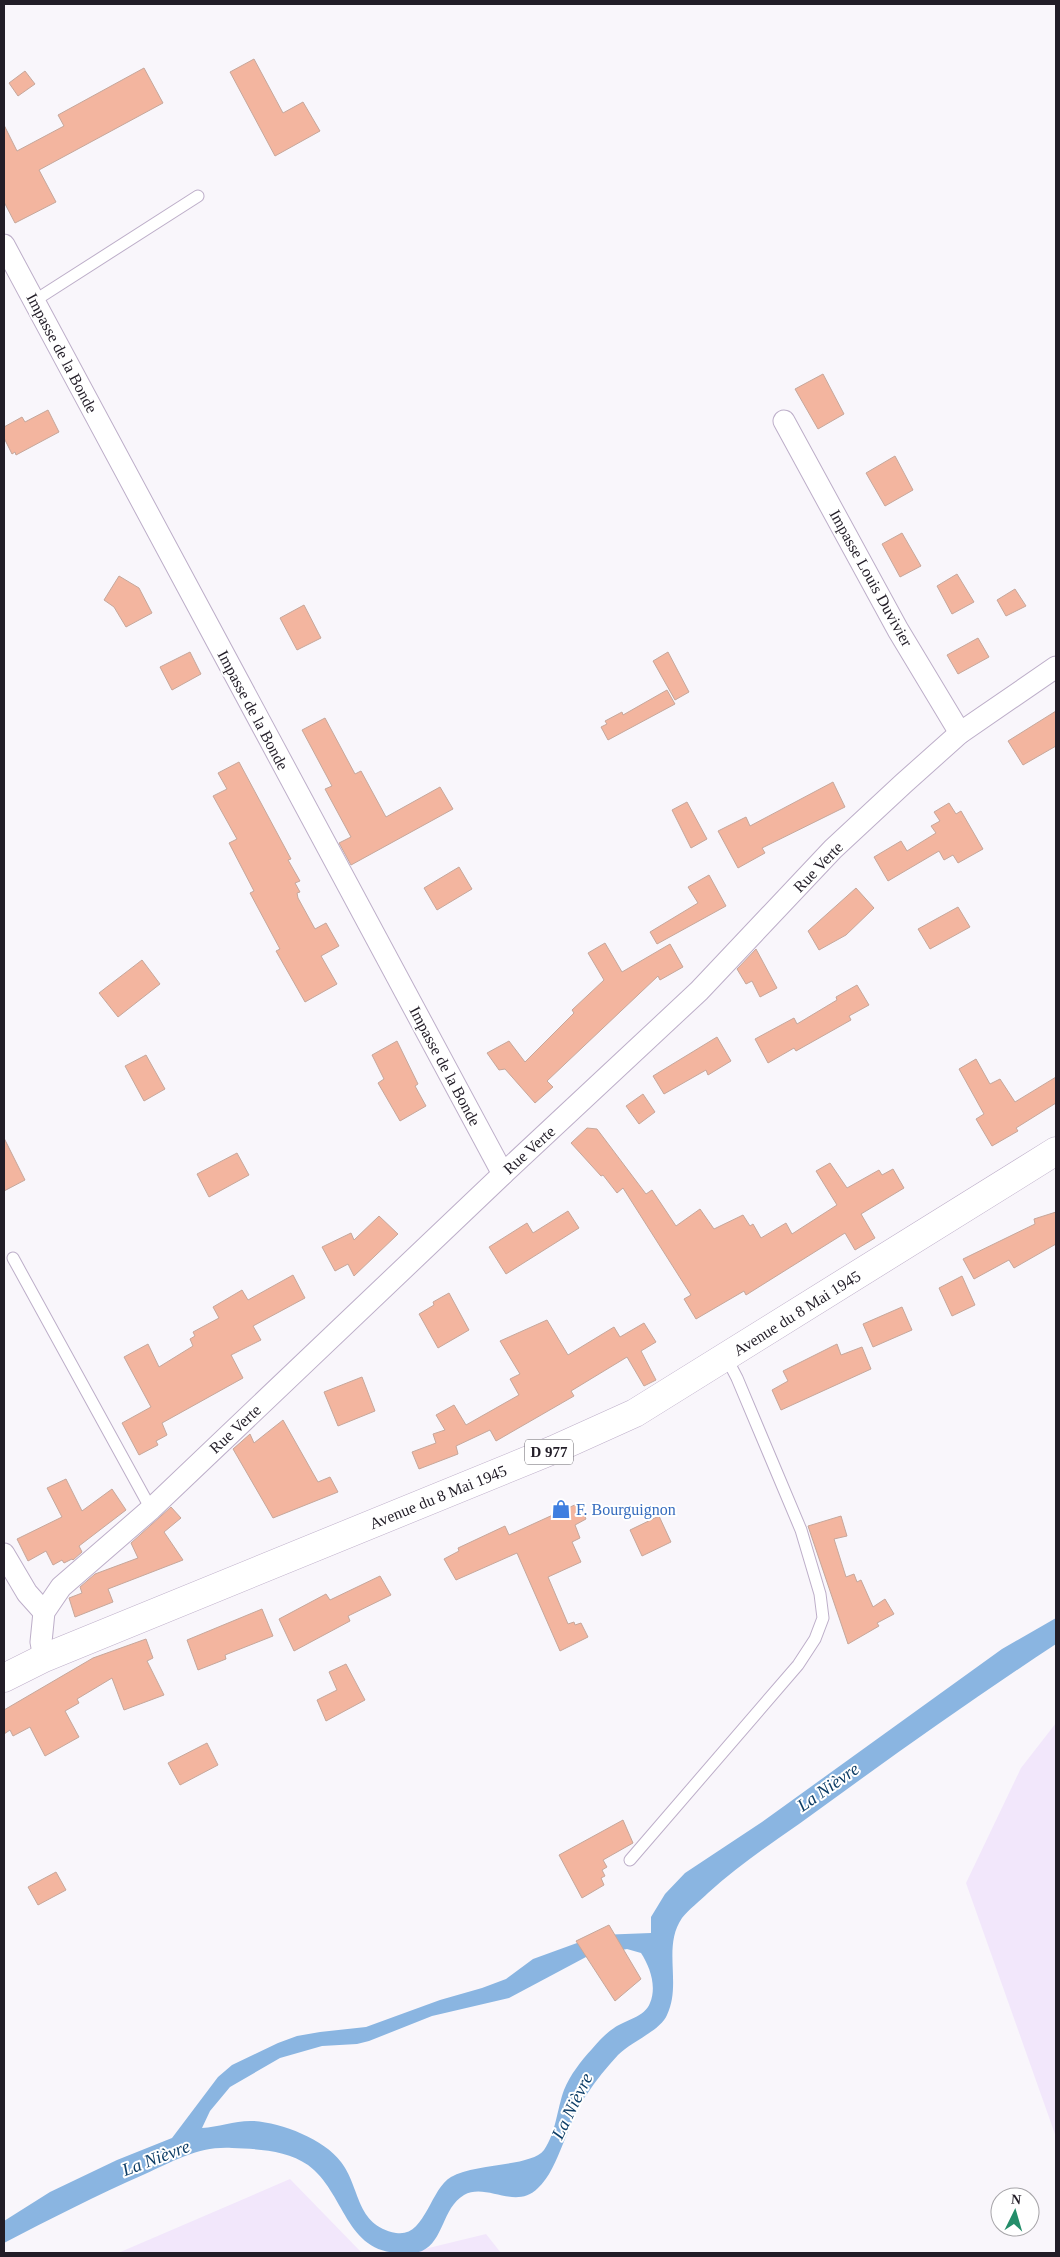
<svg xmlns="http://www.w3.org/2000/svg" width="1060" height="2257" font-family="Georgia,serif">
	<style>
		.built { fill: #f2e7fb }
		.water { fill: #8ab5e1; fill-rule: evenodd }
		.building { fill: #f3b59f; stroke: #c6a79b }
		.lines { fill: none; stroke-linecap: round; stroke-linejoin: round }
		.lane-casing { stroke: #bdaec9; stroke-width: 13 }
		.street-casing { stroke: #bdaec9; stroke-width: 23 }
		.primary-casing { stroke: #bdaec9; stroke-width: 29 }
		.lane { stroke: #fff; stroke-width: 11 }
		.street { stroke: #fff; stroke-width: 21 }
		.primary { stroke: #fff; stroke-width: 28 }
		.labels { text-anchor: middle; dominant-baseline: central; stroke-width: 4; stroke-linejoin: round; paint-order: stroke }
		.shield { fill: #fff; stroke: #646168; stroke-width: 1 }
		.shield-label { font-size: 15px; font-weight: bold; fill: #221d27 }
		.street-label { font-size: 16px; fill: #221d27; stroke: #fff }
		.shop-label { font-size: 16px; fill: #366cbe; stroke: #fff; text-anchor: start }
		.water-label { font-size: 18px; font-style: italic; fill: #0e3e67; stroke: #fff }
	</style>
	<rect width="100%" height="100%" fill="#f9f6fb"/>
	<g class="built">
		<path d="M1056,1723V2137L966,1883L1021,1768Z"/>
		<path d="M290,2179L362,2253H118Z"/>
		<path d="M486,2234L501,2253H408Z"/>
	</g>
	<path class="water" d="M1056,1618V1644C968,1702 884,1762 799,1824C767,1846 737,1867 708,1893C700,1901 689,1909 682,1918C662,1947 682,1984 667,2015C660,2031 632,2041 618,2055C607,2067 596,2080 587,2094C567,2120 560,2168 538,2188C515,2211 487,2182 464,2195C442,2208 444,2241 422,2251C415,2254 408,2253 401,2253C345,2253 345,2192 308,2165C287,2150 257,2149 232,2148C199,2146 174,2161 145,2174C97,2195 50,2219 4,2243V2221L50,2192L117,2160L172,2138L218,2077L232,2065L278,2043L297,2036L320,2032L366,2027L440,2000L482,1988L506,1979L533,1959L599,1935L651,1933V1917L665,1894L685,1873L762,1822L1002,1649ZM627,1949L641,1953C650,1967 657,1986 650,2003C645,2017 625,2020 614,2028C606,2033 598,2042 592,2049C581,2061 570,2075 564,2090C557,2109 556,2133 544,2150C531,2167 475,2163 451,2177C430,2189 425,2238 396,2233C355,2225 361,2188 341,2162C324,2139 282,2123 254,2121C236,2120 219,2127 202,2128L210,2111L230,2087L280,2058L322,2046L357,2044L369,2041L432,2016L509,1998L586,1957Z"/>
	<g class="building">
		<path d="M254,59L283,113L303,102L320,131L275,156L230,72Z"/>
		<path d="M144,68L163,103L39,170L56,202L15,223L4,202V125L17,151L64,126L58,115Z"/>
		<path d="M25,71L35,84L18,96L9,83Z"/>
		<path d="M823,374L844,414L818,429L795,389Z"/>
		<path d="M48,410L59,432L16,455L15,452L12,454L4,438V427L22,417L25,422Z"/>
		<path d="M895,456L913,490L885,506L866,473Z"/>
		<path d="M902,533L921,566L900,577L882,544Z"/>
		<path d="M957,574L974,602L952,614L937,586Z"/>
		<path d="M119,576L139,588L152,613L126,627L114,607L104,600Z"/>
		<path d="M1015,589L1026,606L1006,616L997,600Z"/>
		<path d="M304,605L321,638L297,650L280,618Z"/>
		<path d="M978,638L989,657L958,674L947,655Z"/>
		<path d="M190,652L201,674L172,690L160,667Z"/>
		<path d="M668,652L689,692L675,700L653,661Z"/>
		<path d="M667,690L675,704L608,740L601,727L607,724L605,721L622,712L623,715Z"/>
		<path d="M1056,711V746L1023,765L1008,741Z"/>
		<path d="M325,718L355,774L361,771L386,817L440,787L453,809L351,865L339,843L351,837L325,789L332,786L302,730Z"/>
		<path d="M239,762L291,859L288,860L300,881L295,883L300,892L297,893L298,898L315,929L326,923L339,946L321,956L337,984L305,1002L276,951L280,949L250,893L254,891L229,843L237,839L213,796L227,789L218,773Z"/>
		<path d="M833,782L845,807L762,848L765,853L738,868L718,831L746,817L750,826Z"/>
		<path d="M687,802L707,839L691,848L672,810Z"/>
		<path d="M949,803L956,814L961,811L983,849L958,863L953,855L944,860L939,851L888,881L874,857L901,841L907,851L936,833L931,826L940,821L934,812Z"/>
		<path d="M459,867L472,889L437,910L424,888Z"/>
		<path d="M709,875L726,906L657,944L650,932L698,903L688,887Z"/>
		<path d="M856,888L874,908L846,935L819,950L808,931Z"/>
		<path d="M958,907L970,927L930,949L918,929Z"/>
		<path d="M605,943L622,972L670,944L683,967L660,980L658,976L547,1081L553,1087L535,1103L505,1069L499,1070L487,1053L509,1041L525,1062L574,1013L572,1010L604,980L588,953Z"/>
		<path d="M756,949L777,988L760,997L752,981L746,984L737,969Z"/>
		<path d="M142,960L160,984L118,1017L99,993Z"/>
		<path d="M857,985L869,1005L849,1016L851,1020L796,1051L794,1048L768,1063L755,1039L794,1018L797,1024L837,1000L836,997Z"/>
		<path d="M717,1037L731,1061L708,1075L706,1070L664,1094L653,1076Z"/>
		<path d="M397,1041L418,1084L415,1086L426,1106L400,1121L378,1083L384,1079L372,1055Z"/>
		<path d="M146,1055L165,1089L144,1101L125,1066Z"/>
		<path d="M976,1059L990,1084L1000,1079L1015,1102L1056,1077V1103L1016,1128L1018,1131L992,1146L976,1119L984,1114L959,1069Z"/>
		<path d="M643,1094L655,1112L639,1124L626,1106Z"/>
		<path d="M587,1128L597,1129L646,1194L652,1190L676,1226L700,1209L714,1229L743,1215L750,1226L753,1224L761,1238L786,1223L792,1234L837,1205L816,1171L830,1163L847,1188L879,1170L882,1175L893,1169L904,1188L861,1214L875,1238L855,1250L845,1233L746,1295L744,1291L696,1319L684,1299L691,1295L623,1188L617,1193L603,1175L601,1176L571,1143Z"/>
		<path d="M4,1138L25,1180L4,1191Z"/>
		<path d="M237,1153L249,1175L209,1197L197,1174Z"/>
		<path d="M568,1211L579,1228L506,1274L489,1247L527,1223L533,1233Z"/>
		<path d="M1056,1212V1244L1014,1268L1009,1260L974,1279L963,1259L1035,1224L1034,1219Z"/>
		<path d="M379,1216L398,1234L354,1276L348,1264L335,1271L322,1247L351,1233L354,1240Z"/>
		<path d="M293,1275L305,1298L253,1326L261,1340L231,1355L243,1378L162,1423L167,1435L156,1441L158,1445L139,1455L122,1423L151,1407L124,1357L148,1344L159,1367L193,1346L190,1339L195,1336L193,1332L219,1318L213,1307L242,1290L248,1300Z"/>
		<path d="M962,1276L975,1305L952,1316L939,1288Z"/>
		<path d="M449,1293L469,1330L438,1348L419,1314L434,1305L433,1302Z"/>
		<path d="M902,1307L912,1330L873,1347L863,1324Z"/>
		<path d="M547,1320L568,1355L614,1327L620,1337L644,1323L656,1342L641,1351L656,1380L644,1386L627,1357L571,1391L574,1396L496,1441L490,1430L456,1446L458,1454L419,1469L412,1452L436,1443L433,1434L445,1430L436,1415L454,1405L466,1425L519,1395L510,1379L520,1374L500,1341Z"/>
		<path d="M837,1344L841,1355L862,1347L871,1369L781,1410L772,1390L788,1381L783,1371Z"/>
		<path d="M362,1377L375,1411L338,1426L324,1392Z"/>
		<path d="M283,1420L318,1482L330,1477L338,1492L273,1518L233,1449L250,1434L254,1443Z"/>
		<path d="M66,1479L82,1511L112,1489L126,1510L79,1546L82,1552L73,1560L72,1559L64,1563L62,1560L53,1565L46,1551L28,1561L17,1539L62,1517L47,1488Z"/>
		<path d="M579,1503L586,1519L575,1525L580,1538L572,1542L581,1562L548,1577L568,1624L574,1622L575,1625L581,1623L588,1637L560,1651L517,1553L456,1580L444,1559L459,1551L458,1548L505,1526L509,1535Z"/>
		<path d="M171,1507L181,1518L164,1532L183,1560L108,1589L113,1602L75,1617L69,1598L82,1593L80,1587L95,1574L138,1558L131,1543Z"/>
		<path d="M659,1516L671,1542L642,1556L630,1530Z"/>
		<path d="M841,1516L847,1536L834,1539L846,1577L854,1574L857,1582L861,1580L873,1607L885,1599L894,1614L877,1623L879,1626L848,1644L808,1526Z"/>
		<path d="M380,1576L391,1595L348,1616L350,1621L294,1651L279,1619L326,1594L330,1600Z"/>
		<path d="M262,1609L273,1636L225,1655L226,1659L198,1670L187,1640Z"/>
		<path d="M146,1639L153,1658L147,1661L164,1695L124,1710L112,1678L77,1699L79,1703L65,1711L79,1737L45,1756L30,1727L13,1736L10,1730L4,1734V1710L93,1658Z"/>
		<path d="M346,1664L365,1700L326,1721L317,1700L337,1690L329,1672Z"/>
		<path d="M207,1743L218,1765L180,1785L168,1763Z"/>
		<path d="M623,1820L633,1843L603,1860L607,1867L602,1870L605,1876L601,1878L604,1885L582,1898L559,1855Z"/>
		<path d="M56,1872L66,1890L38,1905L28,1887Z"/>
		<path d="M609,1925L641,1979L615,2001L576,1941Z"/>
	</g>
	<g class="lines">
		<g class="lane-casing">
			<g id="lane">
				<path d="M34,301L198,196"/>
				<path d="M13,1258L151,1509"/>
				<path d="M630,1860L798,1665L815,1639L823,1618L820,1594L801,1530L737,1378L726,1357"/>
			</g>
		</g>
		<g class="street-casing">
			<g id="street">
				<path d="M4,245L503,1174"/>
				<path d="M784,421L898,630L960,733"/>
				<path d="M4,1554L27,1593L44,1612"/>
				<path d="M44,1658L41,1642L44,1612L61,1587L151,1509L503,1174L699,991L833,849L904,783L960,733L1056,667"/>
			</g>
		</g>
		<g class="primary-casing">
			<path id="primary" d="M4,1678L44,1658L553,1450L635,1413L1056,1151"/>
		</g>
		<use href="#lane" class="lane"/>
		<use href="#street" class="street"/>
		<use href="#primary" class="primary"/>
	</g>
	<defs>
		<g id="shop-bare" transform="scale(1.5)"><path d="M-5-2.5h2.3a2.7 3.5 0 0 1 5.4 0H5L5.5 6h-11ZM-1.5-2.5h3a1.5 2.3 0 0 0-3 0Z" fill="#3f7fe0" stroke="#fff" stroke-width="2.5" paint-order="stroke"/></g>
	</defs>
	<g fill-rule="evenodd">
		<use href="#shop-bare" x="561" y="1509"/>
	</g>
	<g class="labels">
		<rect class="shield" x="525" y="1439.5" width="48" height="25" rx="4"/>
		<g class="shield-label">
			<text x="549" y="1452">D 977</text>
		</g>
		<g class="street-label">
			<text transform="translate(62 353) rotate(62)">Impasse de la Bonde</text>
			<text transform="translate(871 578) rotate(61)">Impasse Louis Duvivier</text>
			<text transform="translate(253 710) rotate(62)">Impasse de la Bonde</text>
			<text transform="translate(818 867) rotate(-46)">Rue Verte</text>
			<text transform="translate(445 1066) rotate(62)">Impasse de la Bonde</text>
			<text transform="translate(529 1150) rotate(-42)">Rue Verte</text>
			<text transform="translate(797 1313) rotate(-32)">Avenue du 8 Mai 1945</text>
			<text transform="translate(235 1429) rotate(-43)">Rue Verte</text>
			<text transform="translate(438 1497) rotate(-22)">Avenue du 8 Mai 1945</text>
		</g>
		<g class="shop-label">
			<text x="576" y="1509">F. Bourguignon</text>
		</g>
		<g class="water-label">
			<text transform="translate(828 1787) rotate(-35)">La Nièvre</text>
			<text transform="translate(572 2106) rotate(-64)">La Nièvre</text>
			<text transform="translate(156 2158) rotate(-21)">La Nièvre</text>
		</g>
	</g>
	<rect width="1060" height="2257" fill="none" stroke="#221d27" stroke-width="10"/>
	<g transform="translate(1015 2212) rotate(5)"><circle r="24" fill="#ffffff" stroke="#a7a5a9"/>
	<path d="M0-4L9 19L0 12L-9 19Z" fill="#248d6a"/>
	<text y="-8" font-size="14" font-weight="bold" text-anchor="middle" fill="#221d27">N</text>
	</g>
</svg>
